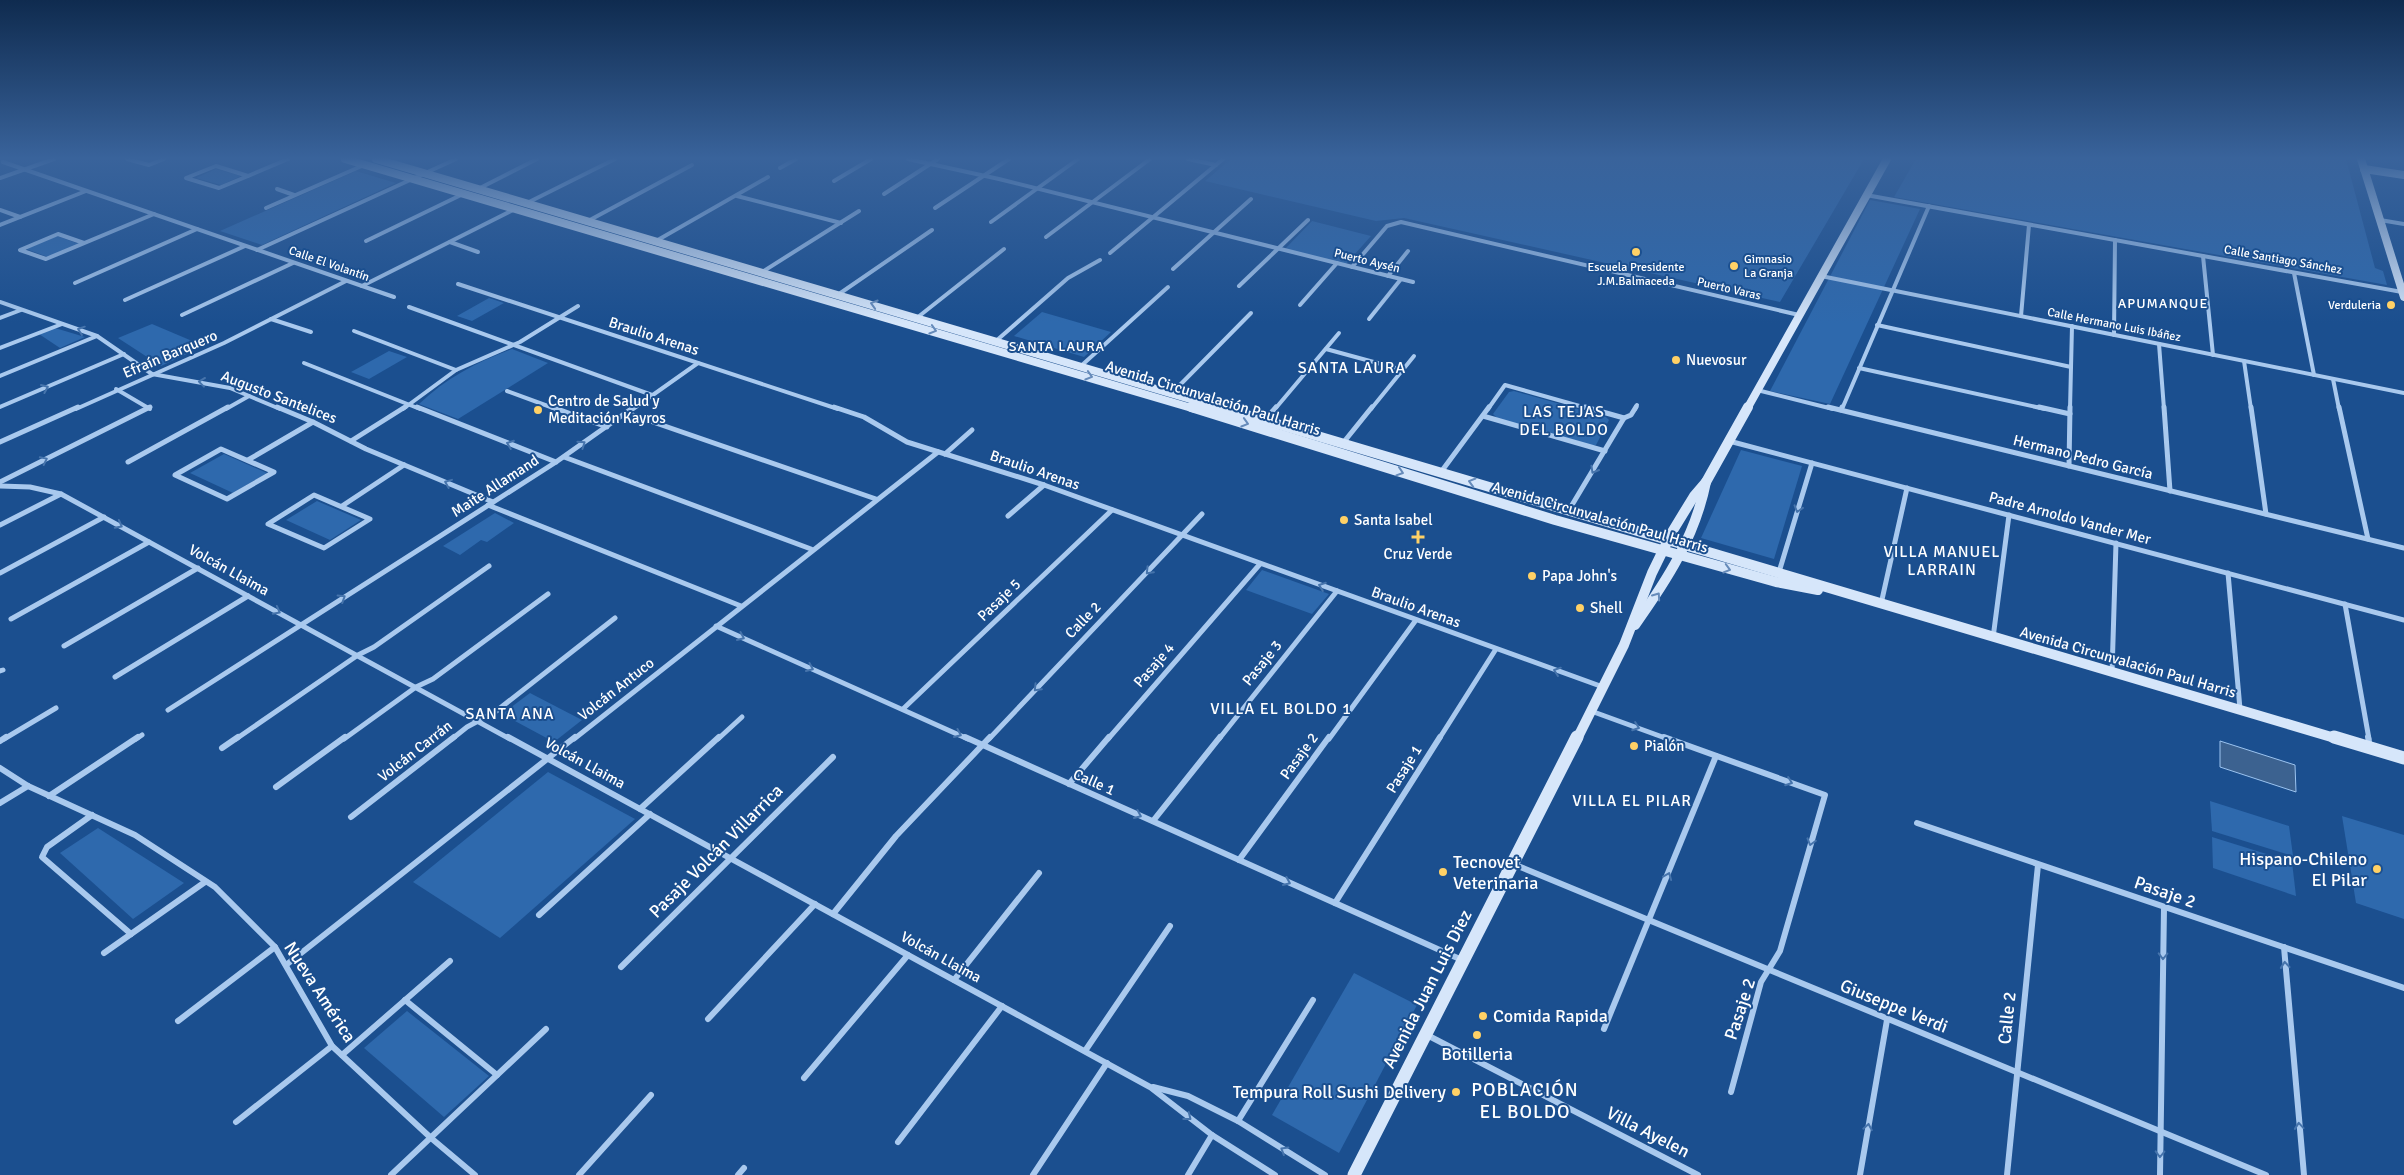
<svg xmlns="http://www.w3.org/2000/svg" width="2404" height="1175" font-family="Signika,sans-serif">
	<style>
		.green { fill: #2e69ad }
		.water { fill: #3c6290; stroke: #9cc4f0 }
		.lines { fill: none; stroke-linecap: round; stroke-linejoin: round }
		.street-far2 { stroke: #a9c9ee; stroke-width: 4 }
		.street-far1 { stroke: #a9c9ee; stroke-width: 5 }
		.street { stroke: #a9c9ee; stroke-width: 6 }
		.secondary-far2 { stroke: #d6e6fa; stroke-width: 8 }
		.secondary-far1 { stroke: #d6e6fa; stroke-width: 10 }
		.secondary { stroke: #d6e6fa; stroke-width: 13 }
		.oneway { stroke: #668bba }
		.oneway2 { stroke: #4674ac }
		.poi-dot { fill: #ffd166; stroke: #1b4f8f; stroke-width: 2 }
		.labels { text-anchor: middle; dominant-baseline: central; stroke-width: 4; stroke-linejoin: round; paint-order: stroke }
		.far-poi-label { font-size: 12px; fill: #fff; stroke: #1b4f8f; text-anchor: start }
		.far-street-label { font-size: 12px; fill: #fff; stroke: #1b4f8f }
		.far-neighbourhood-label { font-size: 14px; letter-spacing: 1px; fill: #fff; stroke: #1b4f8f }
		.street-label { font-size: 15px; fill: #fff; stroke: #1b4f8f }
		.poi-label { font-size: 15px; fill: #fff; stroke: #1b4f8f; text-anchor: start }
		.neighbourhood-label { font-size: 16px; letter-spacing: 1px; fill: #fff; stroke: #1b4f8f }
		.near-street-label { font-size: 18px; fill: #fff; stroke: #1b4f8f }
		.near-poi-label { font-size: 18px; fill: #fff; stroke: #1b4f8f; text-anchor: end }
		.near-neighbourhood-label { font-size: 19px; letter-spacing: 1px; fill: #fff; stroke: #1b4f8f }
	</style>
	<rect width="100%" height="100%" fill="#1b4f8f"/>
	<g class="green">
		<path d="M1231,159H1864L1780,302L1404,218L1376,221L1205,181Z"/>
		<path d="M1916,159H2346L2375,268L2383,271L2387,285L1894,197Z"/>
		<path d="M216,169L241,176L221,185L196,178Z"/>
		<path d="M356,171L396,183L262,245L220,231Z"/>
		<path d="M1870,200L1920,209L1830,404L1770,391Z"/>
		<path d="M1312,221L1371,236L1346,264L1285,249Z"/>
		<path d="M57,236L79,244L48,257L26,249Z"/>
		<path d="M489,298L504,303L472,321L457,316Z"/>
		<path d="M1042,312L1111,332L1084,357L1014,336Z"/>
		<path d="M152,324L204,346L161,366L118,338Z"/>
		<path d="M55,328L85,337L60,348L39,334Z"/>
		<path d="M512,349L548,363L458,419L419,404C446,378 477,362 512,349Z"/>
		<path d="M389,351L407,357L369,379L351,372Z"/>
		<path d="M1514,391L1606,417L1609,420L1596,445H1588L1498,419L1493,414L1509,392Z"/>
		<path d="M1741,450L1802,466L1774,559L1701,538Z"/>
		<path d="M224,454L267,473L233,493L190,473Z"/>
		<path d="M317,501L361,520L330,540L286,520Z"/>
		<path d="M495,513L514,523L487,542L481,540L460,555L443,546Z"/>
		<path d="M1262,570L1329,594L1312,614L1246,590Z"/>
		<path d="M530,693L582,720L554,742L502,714Z"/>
		<path d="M548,772L635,819L500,938L413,882Z"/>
		<path d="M2210,801L2289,826L2293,856L2212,831Z"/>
		<path d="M2342,816L2404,835V919L2356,903Z"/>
		<path d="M98,828L184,883L133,919L60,853Z"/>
		<path d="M2212,837L2292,862L2296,896L2213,868Z"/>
		<path d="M1354,973L1417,1005L1339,1153L1272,1115Z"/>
		<path d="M407,1011L489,1076L444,1117L364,1048Z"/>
	</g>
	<path class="water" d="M2220,741L2295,765L2296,792L2220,767Z"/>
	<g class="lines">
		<g class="street-far2">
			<path d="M127,159L149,165L164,159"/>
			<path d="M908,159L999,179L1413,282"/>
			<path d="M1188,159L1216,165"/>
			<path d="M3,162L394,297"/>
			<path d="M216,166L248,176L219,188L186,178Z"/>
			<path d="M780,168L796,159"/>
			<path d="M248,176L288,159"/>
			<path d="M0,178L54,159"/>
			<path d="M834,181L871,159"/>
			<path d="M277,189L294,195"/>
			<path d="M478,189L537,159"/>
			<path d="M884,194L938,159"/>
			<path d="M1866,195L2402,292"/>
			<path d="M737,196L841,223"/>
			<path d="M527,203L615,159"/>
			<path d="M266,208L364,165"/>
			<path d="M935,208L1009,159"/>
			<path d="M0,210L20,217"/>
			<path d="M2380,220L2404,224"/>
			<path d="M588,221L692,165"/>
			<path d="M991,222L1078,159"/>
			<path d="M0,225L86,191"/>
			<path d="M1046,237L1150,159"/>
			<path d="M366,241L463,194"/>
			<path d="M656,241L768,177"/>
			<path d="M450,242L478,252"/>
			<path d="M84,243L58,234L20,250L46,259L154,214"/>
			<path d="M257,250L456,159"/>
			<path d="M1110,253L1223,159"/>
			<path d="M2203,256L2213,355"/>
			<path d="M1352,267L1387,226L1401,222L1799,315"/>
			<path d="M1173,269L1251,199"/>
			<path d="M762,272L859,211"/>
			<path d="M2294,273L2314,375"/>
			<path d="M1388,276L1408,251"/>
			<path d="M1821,276L2404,393"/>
			<path d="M75,283L197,229"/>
			<path d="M458,284L838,409"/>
			<path d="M362,286L515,209"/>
			<path d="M1239,286L1308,220"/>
			<path d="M839,294L932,230"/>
			<path d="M125,300L245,246"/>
			<path d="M0,302L97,336L152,374L230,388L280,409"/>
			<path d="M1300,305L1337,263"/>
			<path d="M409,307L652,395"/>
			<path d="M182,315L293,263"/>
			<path d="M2021,316L2029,225"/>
			<path d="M918,317L1004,249"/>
			<path d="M0,318L21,310"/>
			<path d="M271,319L311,332"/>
			<path d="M1369,319L1401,279"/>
			<path d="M1877,325L2071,367"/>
			<path d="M354,331L456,370"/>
			<path d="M2114,335L2115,240"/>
			<path d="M996,341L1068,278L1100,260"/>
			<path d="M2159,344L2164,409"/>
			<path d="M0,348L62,324"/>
			<path d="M1326,349L1403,370"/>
			<path d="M2244,361L2251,409"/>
			<path d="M304,363L420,409"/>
			<path d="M1081,366L1168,287"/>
			<path d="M1859,368L2045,409"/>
			<path d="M0,376L97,336"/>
			<path d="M2333,379L2339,409"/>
			<path d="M116,389L150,409"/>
			<path d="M1757,390L1833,409"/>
			<path d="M507,391L556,409"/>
			<path d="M1172,393L1251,313"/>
			<path d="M0,407L124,354"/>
			<path d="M76,409L224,343L346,281"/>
			<path d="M226,409L249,396"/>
			<path d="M403,409L456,370L520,342L578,306"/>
			<path d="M633,409L698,363"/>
			<path d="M1275,409L1339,333"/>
			<path d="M1371,409L1414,356"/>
			<path d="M1488,409L1505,385L1590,409"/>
			<path d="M1635,409L1637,405"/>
			<path d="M1842,409L1929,206"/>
			<path d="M2070,409L2072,326"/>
		</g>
		<g class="street-far1">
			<path d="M277,407L313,422L366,449L493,502"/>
			<path d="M417,407L556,462"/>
			<path d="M552,407L607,427"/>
			<path d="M834,407L864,417L907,442L1044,485L1603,687"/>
			<path d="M1585,407L1624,418"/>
			<path d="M1828,407L2404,548"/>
			<path d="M2039,407L2070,414"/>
			<path d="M2164,407L2170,491"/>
			<path d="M2251,407L2266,514"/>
			<path d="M2339,407L2368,539"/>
			<path d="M1841,410L1842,407"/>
			<path d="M627,413L876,499"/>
			<path d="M1483,416L1605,451"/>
			<path d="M1265,420L1276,407"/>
			<path d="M351,441L405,407"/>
			<path d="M1729,441L2404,620"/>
			<path d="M0,442L78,407"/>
			<path d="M1343,443L1372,407"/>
			<path d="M221,449L274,472L227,499L175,475Z"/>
			<path d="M945,454L972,430"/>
			<path d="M564,457L811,549"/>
			<path d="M248,460L313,422"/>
			<path d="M128,462L228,407"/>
			<path d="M2069,466L2070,407"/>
			<path d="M1441,472L1489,407"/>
			<path d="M0,482L150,407"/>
			<path d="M0,486L30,487L61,494L510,739"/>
			<path d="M314,495L370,519L324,548L268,524Z"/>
			<path d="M488,505L741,606"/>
			<path d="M342,506L404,465"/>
			<path d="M1569,510L1624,418L1631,415L1636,407"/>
			<path d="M1008,516L1044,485"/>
			<path d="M0,525L61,494"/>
			<path d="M1779,572L1812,463"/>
			<path d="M0,573L104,517"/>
			<path d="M2228,573L2240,709"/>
			<path d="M1881,604L1907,488"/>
			<path d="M2345,604L2369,739"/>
			<path d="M11,619L149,542"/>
			<path d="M716,626L968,739"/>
			<path d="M1993,638L2009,515"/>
			<path d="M64,646L198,568"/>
			<path d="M0,671L3,670"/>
			<path d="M2112,673L2116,543"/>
			<path d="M115,677L248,596"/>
			<path d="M903,709L1112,510"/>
			<path d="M168,710L556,462L634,407"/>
			<path d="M1591,711L1668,739"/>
			<path d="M4,739L56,708"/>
			<path d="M136,739L142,735"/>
			<path d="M236,739L358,655L374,647L489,566"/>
			<path d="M344,739L416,687L433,679L548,594"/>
			<path d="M452,739L467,727L495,712L615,618"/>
			<path d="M574,739L938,452"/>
			<path d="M718,739L742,717"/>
			<path d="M989,739L1202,514"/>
			<path d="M1108,739L1260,564"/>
			<path d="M1219,739L1337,591"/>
			<path d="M1329,739L1416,620"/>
			<path d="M1439,739L1496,649"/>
		</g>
		<g class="street">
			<path d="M508,737L1150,1087L1212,1135L1275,1175"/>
			<path d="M965,737L1462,960"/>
			<path d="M1664,737L1825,795L1780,951L1761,982L1731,1092"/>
			<path d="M2368,737L2370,747"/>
			<path d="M0,741L6,737"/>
			<path d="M222,748L238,737"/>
			<path d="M0,768L28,786L135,835L215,887L275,947L332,1046L431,1138L475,1175"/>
			<path d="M1069,784L1109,737"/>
			<path d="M276,787L345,737"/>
			<path d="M49,796L138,737"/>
			<path d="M0,803L28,786"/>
			<path d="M640,809L719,737"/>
			<path d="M92,815L47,847L42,857L131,934"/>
			<path d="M351,817L454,737"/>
			<path d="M1153,821L1220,737"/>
			<path d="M1917,823L2404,988"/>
			<path d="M1239,860L1329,737"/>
			<path d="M1513,864L2266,1175"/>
			<path d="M1335,903L1440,737"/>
			<path d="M833,914L896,836L990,737"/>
			<path d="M539,915L650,814"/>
			<path d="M2284,947L2304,1175"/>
			<path d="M104,953L205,882"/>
			<path d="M286,965L575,737"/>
			<path d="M621,967L833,757"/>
			<path d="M954,980L1039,873"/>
			<path d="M405,1000L497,1075"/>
			<path d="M708,1019L815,904"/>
			<path d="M178,1021L275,947"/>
			<path d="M1604,1029L1716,756"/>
			<path d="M1427,1035L1698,1175"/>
			<path d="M1085,1051L1170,926"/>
			<path d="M342,1055L450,961"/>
			<path d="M804,1078L908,955"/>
			<path d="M1153,1087L1188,1096L1238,1121L1325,1175"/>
			<path d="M1238,1121L1313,1000"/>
			<path d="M236,1122L332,1046"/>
			<path d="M898,1142L1002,1006"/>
			<path d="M391,1175L546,1029"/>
			<path d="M579,1175L651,1095"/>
			<path d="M738,1175L744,1168"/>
			<path d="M1033,1175L1107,1063"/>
			<path d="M1188,1175L1212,1135"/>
			<path d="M1860,1175L1887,1020"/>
			<path d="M2007,1175L2038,865"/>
			<path d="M2160,1175L2164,908"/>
		</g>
		<g class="secondary-far2">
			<path d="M345,159L1195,409"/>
			<path d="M376,159L1224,409"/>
			<path d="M2361,159L2404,297"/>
			<path d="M2364,169L2404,175"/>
			<path d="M1747,409L1887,159"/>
		</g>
		<g class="secondary-far1">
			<path d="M1191,407L1555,520L1776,582L1818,590"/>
			<path d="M1220,407L2338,739"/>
			<path d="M1635,625C1667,580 1695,537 1706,482"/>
			<path d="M1577,739L1624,645L1652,573L1672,532L1694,496L1706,482L1748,407"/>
		</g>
		<g class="secondary">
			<path d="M2334,737L2404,758"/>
			<path d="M1354,1175L1577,737"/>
		</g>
	</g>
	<defs><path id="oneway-chevron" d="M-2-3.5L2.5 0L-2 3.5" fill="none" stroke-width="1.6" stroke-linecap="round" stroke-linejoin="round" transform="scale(1.25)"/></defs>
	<g class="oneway">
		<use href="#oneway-chevron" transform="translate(874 304) rotate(-163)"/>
		<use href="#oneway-chevron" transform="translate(933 330) rotate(17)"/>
		<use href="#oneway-chevron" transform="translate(1089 376) rotate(17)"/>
		<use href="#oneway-chevron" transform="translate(1245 423) rotate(17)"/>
		<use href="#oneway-chevron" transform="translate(1400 472) rotate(18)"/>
		<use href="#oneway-chevron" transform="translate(1472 482) rotate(-164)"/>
		<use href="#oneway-chevron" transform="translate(1727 569) rotate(16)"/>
		<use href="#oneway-chevron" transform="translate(1657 596) rotate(-55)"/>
	</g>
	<g class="oneway2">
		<use href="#oneway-chevron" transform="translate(81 330) rotate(-161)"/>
		<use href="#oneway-chevron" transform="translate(202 382) rotate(-173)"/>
		<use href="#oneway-chevron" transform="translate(45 388) rotate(-23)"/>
		<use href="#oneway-chevron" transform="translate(510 444) rotate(-159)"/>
		<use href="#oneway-chevron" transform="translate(582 444) rotate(-35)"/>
		<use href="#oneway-chevron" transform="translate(44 460) rotate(-26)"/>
		<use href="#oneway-chevron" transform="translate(1594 470) rotate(120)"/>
		<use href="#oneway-chevron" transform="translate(448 483) rotate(-158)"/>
		<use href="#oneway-chevron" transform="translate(1798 509) rotate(107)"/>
		<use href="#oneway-chevron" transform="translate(119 525) rotate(28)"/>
		<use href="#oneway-chevron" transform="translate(1149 571) rotate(134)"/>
		<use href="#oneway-chevron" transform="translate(1322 586) rotate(-160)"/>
		<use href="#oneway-chevron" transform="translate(342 598) rotate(-32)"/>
		<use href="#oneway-chevron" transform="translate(277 611) rotate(28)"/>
		<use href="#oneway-chevron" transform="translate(741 637) rotate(24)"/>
		<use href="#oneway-chevron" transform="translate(810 668) rotate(24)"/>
		<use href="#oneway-chevron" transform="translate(1557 671) rotate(-161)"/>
		<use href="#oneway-chevron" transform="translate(1037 688) rotate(134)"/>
		<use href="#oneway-chevron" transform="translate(1636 727) rotate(20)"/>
		<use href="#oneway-chevron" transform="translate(958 734) rotate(24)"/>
		<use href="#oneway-chevron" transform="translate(1789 782) rotate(20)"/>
		<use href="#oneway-chevron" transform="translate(1138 815) rotate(24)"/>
		<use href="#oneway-chevron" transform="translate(1811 842) rotate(106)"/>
		<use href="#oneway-chevron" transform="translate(1668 876) rotate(-68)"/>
		<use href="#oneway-chevron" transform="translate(1287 882) rotate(24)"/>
		<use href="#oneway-chevron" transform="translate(2163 956) rotate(91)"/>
		<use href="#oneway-chevron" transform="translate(2285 965) rotate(-95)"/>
		<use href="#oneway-chevron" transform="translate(1188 1117) rotate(38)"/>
		<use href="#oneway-chevron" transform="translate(2299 1126) rotate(-95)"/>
		<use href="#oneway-chevron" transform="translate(1868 1127) rotate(-80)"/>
		<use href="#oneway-chevron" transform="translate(1284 1150) rotate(-149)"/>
		<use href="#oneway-chevron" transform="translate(2160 1154) rotate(91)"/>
	</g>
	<linearGradient id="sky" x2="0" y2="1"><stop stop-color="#0f2b4f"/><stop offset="0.49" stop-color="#39639b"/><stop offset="1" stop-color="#39639b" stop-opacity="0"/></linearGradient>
	<rect width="2404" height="323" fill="url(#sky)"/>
	<g class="poi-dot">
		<circle cx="1636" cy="252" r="5"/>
		<circle cx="1734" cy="266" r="5"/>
		<circle cx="2391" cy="305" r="5"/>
		<circle cx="1676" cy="360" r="5"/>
		<circle cx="538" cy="410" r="5"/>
		<circle cx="1344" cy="520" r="5"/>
		<path d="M1415.5 529.5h5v5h5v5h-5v5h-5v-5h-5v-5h5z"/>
		<circle cx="1532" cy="576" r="5"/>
		<circle cx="1580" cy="608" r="5"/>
		<circle cx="1634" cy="746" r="5"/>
		<circle cx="2377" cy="869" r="5"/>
		<circle cx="1443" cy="872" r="5"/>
		<circle cx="1483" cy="1016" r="5"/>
		<circle cx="1477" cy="1035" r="5"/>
		<circle cx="1456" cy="1092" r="5"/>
	</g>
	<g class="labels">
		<g class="far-poi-label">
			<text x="1744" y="259">Gimnasio<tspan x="1744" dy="14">La Granja</tspan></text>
			<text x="1636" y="267" text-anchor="middle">Escuela Presidente<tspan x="1636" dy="14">J.M.Balmaceda</tspan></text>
			<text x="2381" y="305" text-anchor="end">Verduleria</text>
		</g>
		<g class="far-street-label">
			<text transform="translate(2283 260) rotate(10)">Calle Santiago Sánchez</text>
			<text transform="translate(1367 261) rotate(14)">Puerto Aysén</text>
			<text transform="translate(329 264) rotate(19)">Calle El Volantín</text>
			<text transform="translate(1729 289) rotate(13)">Puerto Varas</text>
			<text transform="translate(2114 325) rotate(11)">Calle Hermano Luis Ibáñez</text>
		</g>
		<g class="far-neighbourhood-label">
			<text x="2163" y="303">APUMANQUE</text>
			<text x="1057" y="346">SANTA LAURA</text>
		</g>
		<g class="street-label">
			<text transform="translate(654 336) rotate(18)">Braulio Arenas</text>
			<text transform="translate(170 354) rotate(-23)">Efraín Barquero</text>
			<text transform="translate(279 397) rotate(21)">Augusto Santelices</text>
			<text transform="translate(1213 398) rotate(17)">Avenida Circunvalación Paul Harris</text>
			<text transform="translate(2083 457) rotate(14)">Hermano Pedro García</text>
			<text transform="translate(1035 470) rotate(19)">Braulio Arenas</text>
			<text transform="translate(495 486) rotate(-33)">Maite Allamand</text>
			<text transform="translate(1600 517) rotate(16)">Avenida Circunvalación Paul Harris</text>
			<text transform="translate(2070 518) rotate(15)">Padre Arnoldo Vander Mer</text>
			<text transform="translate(229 570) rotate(29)">Volcán Llaima</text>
			<text transform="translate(999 600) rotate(-44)">Pasaje 5</text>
			<text transform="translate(1416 607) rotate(20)">Braulio Arenas</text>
			<text transform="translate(1083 620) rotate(-46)">Calle 2</text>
			<text transform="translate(2128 662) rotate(16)">Avenida Circunvalación Paul Harris</text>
			<text transform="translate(1262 663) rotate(-51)">Pasaje 3</text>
			<text transform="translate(1154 665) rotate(-49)">Pasaje 4</text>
			<text transform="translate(616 689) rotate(-38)">Volcán Antuco</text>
			<text transform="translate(415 751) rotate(-38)">Volcán Carrán</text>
			<text transform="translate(1299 756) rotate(-54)">Pasaje 2</text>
			<text transform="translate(585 763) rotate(29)">Volcán Llaima</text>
			<text transform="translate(1404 769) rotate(-58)">Pasaje 1</text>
			<text transform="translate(1094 782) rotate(24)">Calle 1</text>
			<text transform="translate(941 957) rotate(29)">Volcán Llaima</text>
		</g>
		<g class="poi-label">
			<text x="1686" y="360">Nuevosur</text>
			<text x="548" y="401">Centro de Salud y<tspan x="548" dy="17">Meditación Kayros</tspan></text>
			<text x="1354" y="520">Santa Isabel</text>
			<text x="1418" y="554" text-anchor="middle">Cruz Verde</text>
			<text x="1542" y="576">Papa John's</text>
			<text x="1590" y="608">Shell</text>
			<text x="1644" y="746">Pialón</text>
		</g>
		<g class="neighbourhood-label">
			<text x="1352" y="368">SANTA LAURA</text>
			<text x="1564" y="412">LAS TEJAS<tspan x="1564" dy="18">DEL BOLDO</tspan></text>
			<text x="1942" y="552">VILLA MANUEL<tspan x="1942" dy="18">LARRAIN</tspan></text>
			<text x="1281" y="709">VILLA EL BOLDO 1</text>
			<text x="510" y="714">SANTA ANA</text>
			<text x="1632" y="801">VILLA EL PILAR</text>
		</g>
		<g class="near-street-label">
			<text transform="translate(716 851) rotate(-45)">Pasaje Volcán Villarrica</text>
			<text transform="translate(2165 892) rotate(19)">Pasaje 2</text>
			<text transform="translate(1427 989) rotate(-63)">Avenida Juan Luis Diez</text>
			<text transform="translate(320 992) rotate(57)">Nueva América</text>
			<text transform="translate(1894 1006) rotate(22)">Giuseppe Verdi</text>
			<text transform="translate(1740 1009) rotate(-72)">Pasaje 2</text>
			<text transform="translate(2007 1018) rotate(-84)">Calle 2</text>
			<text transform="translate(1648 1132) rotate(27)">Villa Ayelen</text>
		</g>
		<g class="near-poi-label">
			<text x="2367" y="859">Hispano-Chileno<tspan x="2367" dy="21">El Pilar</tspan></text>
			<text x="1453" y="862" text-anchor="start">Tecnovet<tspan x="1453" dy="21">Veterinaria</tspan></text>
			<text x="1493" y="1016" text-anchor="start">Comida Rapida</text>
			<text x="1477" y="1054" text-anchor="middle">Botilleria</text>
			<text x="1446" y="1092">Tempura Roll Sushi Delivery</text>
		</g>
		<g class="near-neighbourhood-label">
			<text x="1525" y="1090">POBLACIÓN<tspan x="1525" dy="22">EL BOLDO</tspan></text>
		</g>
	</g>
</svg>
